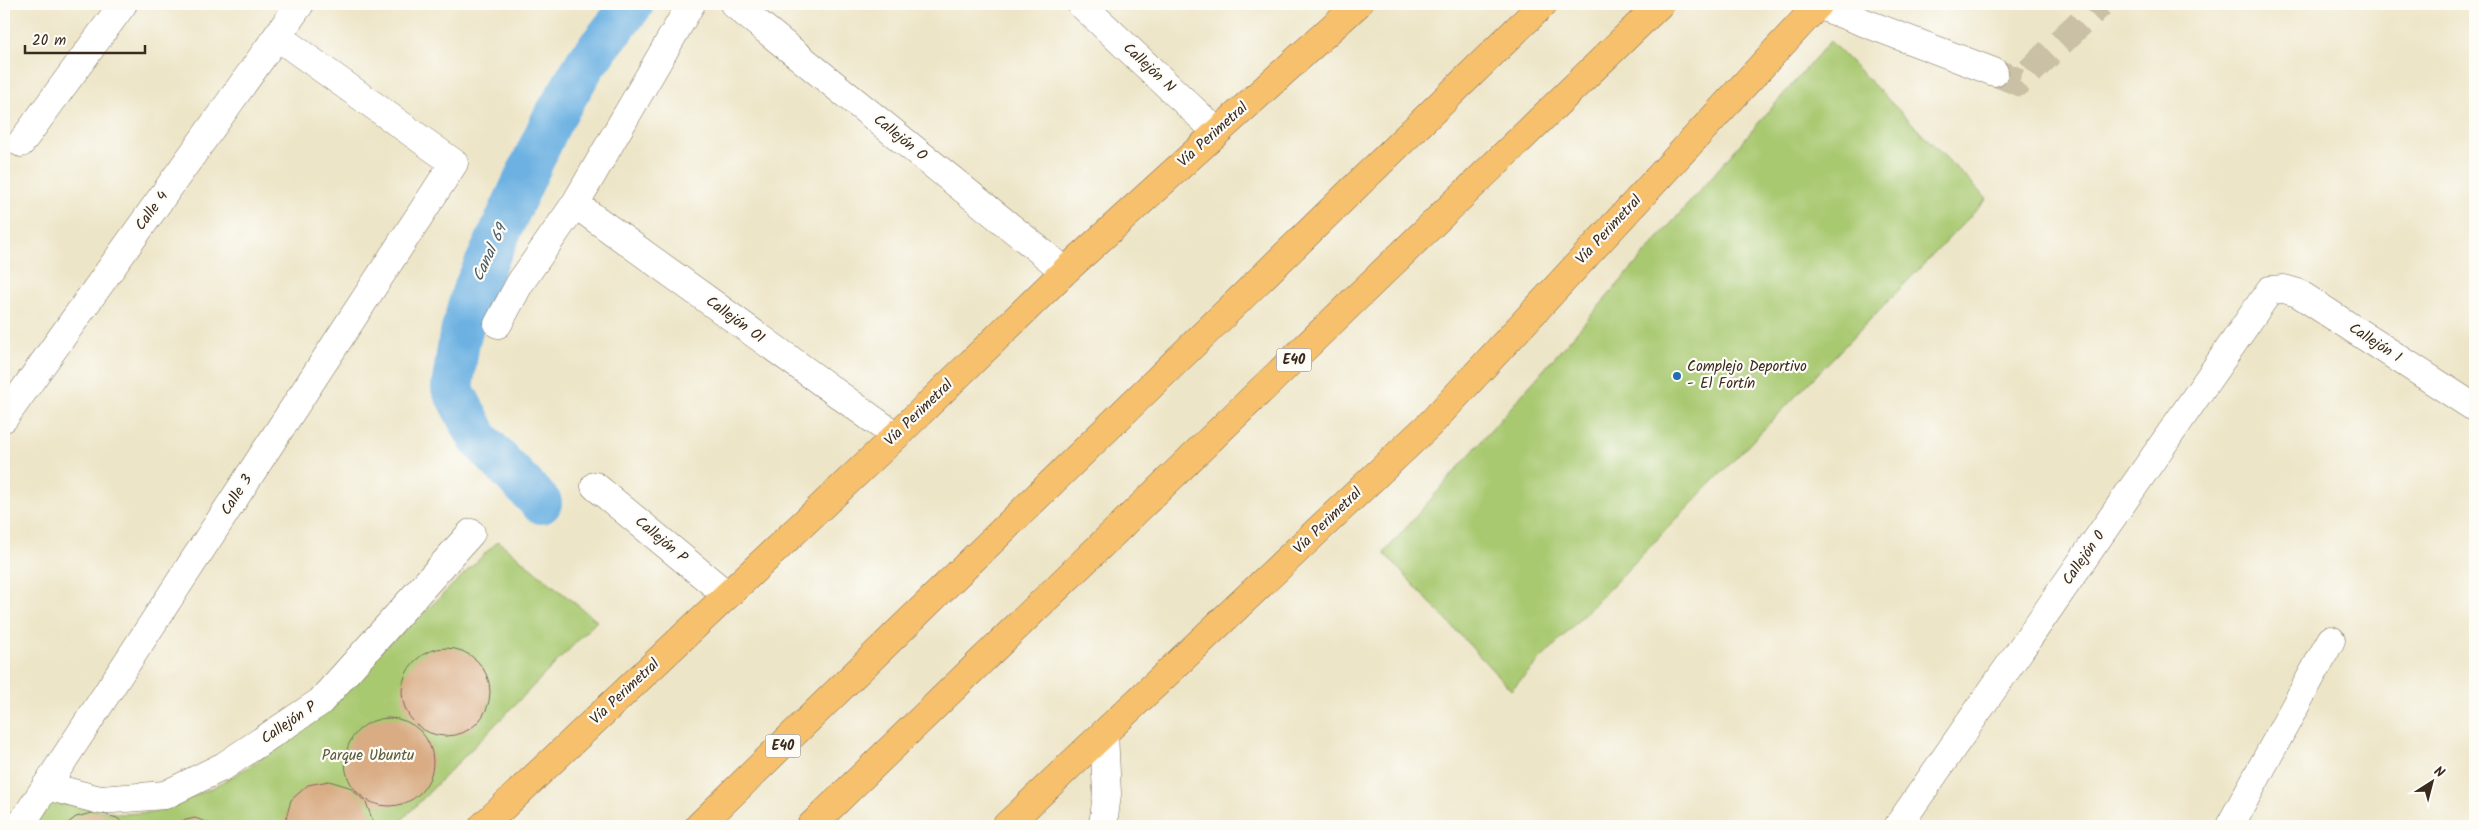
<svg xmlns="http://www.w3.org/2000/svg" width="2479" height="830" font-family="Kalam,sans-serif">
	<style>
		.green { fill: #a9c971; stroke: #727a48 }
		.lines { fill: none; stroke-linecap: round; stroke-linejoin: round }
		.canal { stroke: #6cb1e2; stroke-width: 42 }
		.building { fill: #d9ac84 }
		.minor-tunnel { stroke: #c9c0a5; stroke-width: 28; stroke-dasharray: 28 14; stroke-linecap: butt }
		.minor-casing { stroke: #796b59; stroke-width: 29 }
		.major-casing { stroke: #796b59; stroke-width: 29 }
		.highway-casing { stroke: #796b59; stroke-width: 29 }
		.minor { stroke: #fff; stroke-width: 28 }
		.major { stroke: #f7c06c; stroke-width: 28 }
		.highway { stroke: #f7c06c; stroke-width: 28 }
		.poi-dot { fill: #1f6fb2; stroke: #fdfcf7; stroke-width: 2 }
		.labels { text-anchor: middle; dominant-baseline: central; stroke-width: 4.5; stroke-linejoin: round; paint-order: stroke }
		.shield { fill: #fdfcf7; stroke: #75695f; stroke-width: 1 }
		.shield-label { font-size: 14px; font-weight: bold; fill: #3b2a1e }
		.street-label { font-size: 15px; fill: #3b2a1e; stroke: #fdfcf7 }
		.poi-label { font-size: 15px; fill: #3b2a1e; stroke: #fdfcf7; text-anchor: start }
		.park-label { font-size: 15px; fill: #5c5a37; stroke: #fdfcf7 }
		.water-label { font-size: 16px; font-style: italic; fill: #4c5963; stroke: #fdfcf7 }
	</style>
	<rect width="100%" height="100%" fill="#fdfcf7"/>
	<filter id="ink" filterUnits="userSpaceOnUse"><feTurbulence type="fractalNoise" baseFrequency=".02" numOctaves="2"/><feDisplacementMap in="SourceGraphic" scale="10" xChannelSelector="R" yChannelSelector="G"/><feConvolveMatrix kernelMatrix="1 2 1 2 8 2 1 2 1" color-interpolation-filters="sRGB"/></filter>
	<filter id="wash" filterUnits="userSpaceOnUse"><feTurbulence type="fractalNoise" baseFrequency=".0096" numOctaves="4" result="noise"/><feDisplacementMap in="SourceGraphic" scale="20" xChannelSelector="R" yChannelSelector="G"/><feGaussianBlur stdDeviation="1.12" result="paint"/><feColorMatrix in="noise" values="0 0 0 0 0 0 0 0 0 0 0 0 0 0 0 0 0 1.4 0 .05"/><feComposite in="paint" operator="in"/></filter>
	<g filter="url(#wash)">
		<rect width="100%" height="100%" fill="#ede5c7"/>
		<g class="green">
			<path d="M1830,41L1987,199L1511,690L1384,553Z"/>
			<path d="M498,541L597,621L396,826H35L50,802L122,814L157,812L212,788L257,762L433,604Z"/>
		</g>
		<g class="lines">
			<path class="canal" d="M541,503L479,439L452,388L459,341L472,293L551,122L586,63L633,4"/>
		</g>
		<g id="blocks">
			<g class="building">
				<circle cx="446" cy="692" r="44"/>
				<circle cx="389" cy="762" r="44"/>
				<path d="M329,781L349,787L366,802L373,822L372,826H284L291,800L308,785Z"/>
				<path d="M96,812L117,818L126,826H64L76,817Z"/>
				<path d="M195,818L217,826H169L173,823Z"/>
			</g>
		</g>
	</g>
	<g filter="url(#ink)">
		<use href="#blocks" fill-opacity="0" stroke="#796b59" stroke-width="1"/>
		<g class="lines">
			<path class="minor-tunnel" d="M1994,72L2019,82L2100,4"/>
			<g class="minor-casing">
				<g id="minor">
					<path d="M734,4L1065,271"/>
					<path d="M1081,4L1217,132"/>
					<path d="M1818,5L1994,72"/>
					<path d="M21,143L123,4"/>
					<path d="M575,204L896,436"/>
					<path d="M498,324L520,283L575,204L691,4"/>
					<path d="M4,418L300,4"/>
					<path d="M595,486L727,595"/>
					<path d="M46,786L100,800L165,795L224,766L320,702L471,533"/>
					<path d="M20,826L454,163L278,37"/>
					<path d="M1103,826L1107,794L1104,733"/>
					<path d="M1898,826L2270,290L2284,289L2298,293L2475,408"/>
					<path d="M2230,826L2331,640"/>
				</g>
			</g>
			<g class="major-casing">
				<g id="major">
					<path d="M483,826L896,436L1065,271L1358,4"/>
					<path d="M1006,826L1431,423L1819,4"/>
				</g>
			</g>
			<g class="highway-casing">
				<g id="highway">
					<path d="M699,826L1543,4"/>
					<path d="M811,826L1660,4"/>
				</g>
			</g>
			<use href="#minor" class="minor"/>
			<use href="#major" class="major"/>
			<use href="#highway" class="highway"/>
		</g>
	</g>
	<circle class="poi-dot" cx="1677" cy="376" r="5"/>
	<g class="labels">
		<g class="shield">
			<rect x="1276.5" y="348.5" width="35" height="23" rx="4"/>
			<rect x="765.5" y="734.5" width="35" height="23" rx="4"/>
		</g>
		<g class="shield-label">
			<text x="1294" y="360">E40</text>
			<text x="783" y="746">E40</text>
		</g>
		<g class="street-label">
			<text transform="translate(1149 68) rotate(43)">Callejón N</text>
			<text transform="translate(1213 135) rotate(-42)">Vía Perimetral</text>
			<text transform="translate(900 138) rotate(39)">Callejón O</text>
			<text transform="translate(152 211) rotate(-54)">Calle 4</text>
			<text transform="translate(1609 230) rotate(-47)">Vía Perimetral</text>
			<text transform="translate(735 320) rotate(36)">Callejón O1</text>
			<text transform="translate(2375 343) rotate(33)">Callejón 1</text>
			<text transform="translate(919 413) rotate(-44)">Vía Perimetral</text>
			<text transform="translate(237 495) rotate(-57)">Calle 3</text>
			<text transform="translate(1328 521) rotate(-44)">Vía Perimetral</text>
			<text transform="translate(661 540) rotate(40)">Callejón P</text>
			<text transform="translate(2084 558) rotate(-55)">Callejón 0</text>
			<text transform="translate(625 692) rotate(-43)">Vía Perimetral</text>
			<text transform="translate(289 723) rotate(-34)">Callejón P</text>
		</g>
		<g class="poi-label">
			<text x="1687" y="367">Complejo Deportivo<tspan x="1687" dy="17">- El Fortín</tspan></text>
		</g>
		<g class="park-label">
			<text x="368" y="756">Parque Ubuntu</text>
		</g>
		<g class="water-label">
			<text transform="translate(490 253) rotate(-65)">Canal 69</text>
		</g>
	</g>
	<rect width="2479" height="830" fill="none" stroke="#fdfcf7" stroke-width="20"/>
	<g transform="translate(2432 782) rotate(36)" stroke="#fdfcf7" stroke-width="4" paint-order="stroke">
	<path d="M0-4L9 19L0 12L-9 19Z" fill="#3b2a1e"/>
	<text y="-8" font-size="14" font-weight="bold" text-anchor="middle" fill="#3b2a1e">N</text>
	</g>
	<path d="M25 45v8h120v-8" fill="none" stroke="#3b2a1e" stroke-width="2.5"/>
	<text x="32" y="45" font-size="15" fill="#3b2a1e" stroke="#fdfcf7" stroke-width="4" paint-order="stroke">20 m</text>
</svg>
